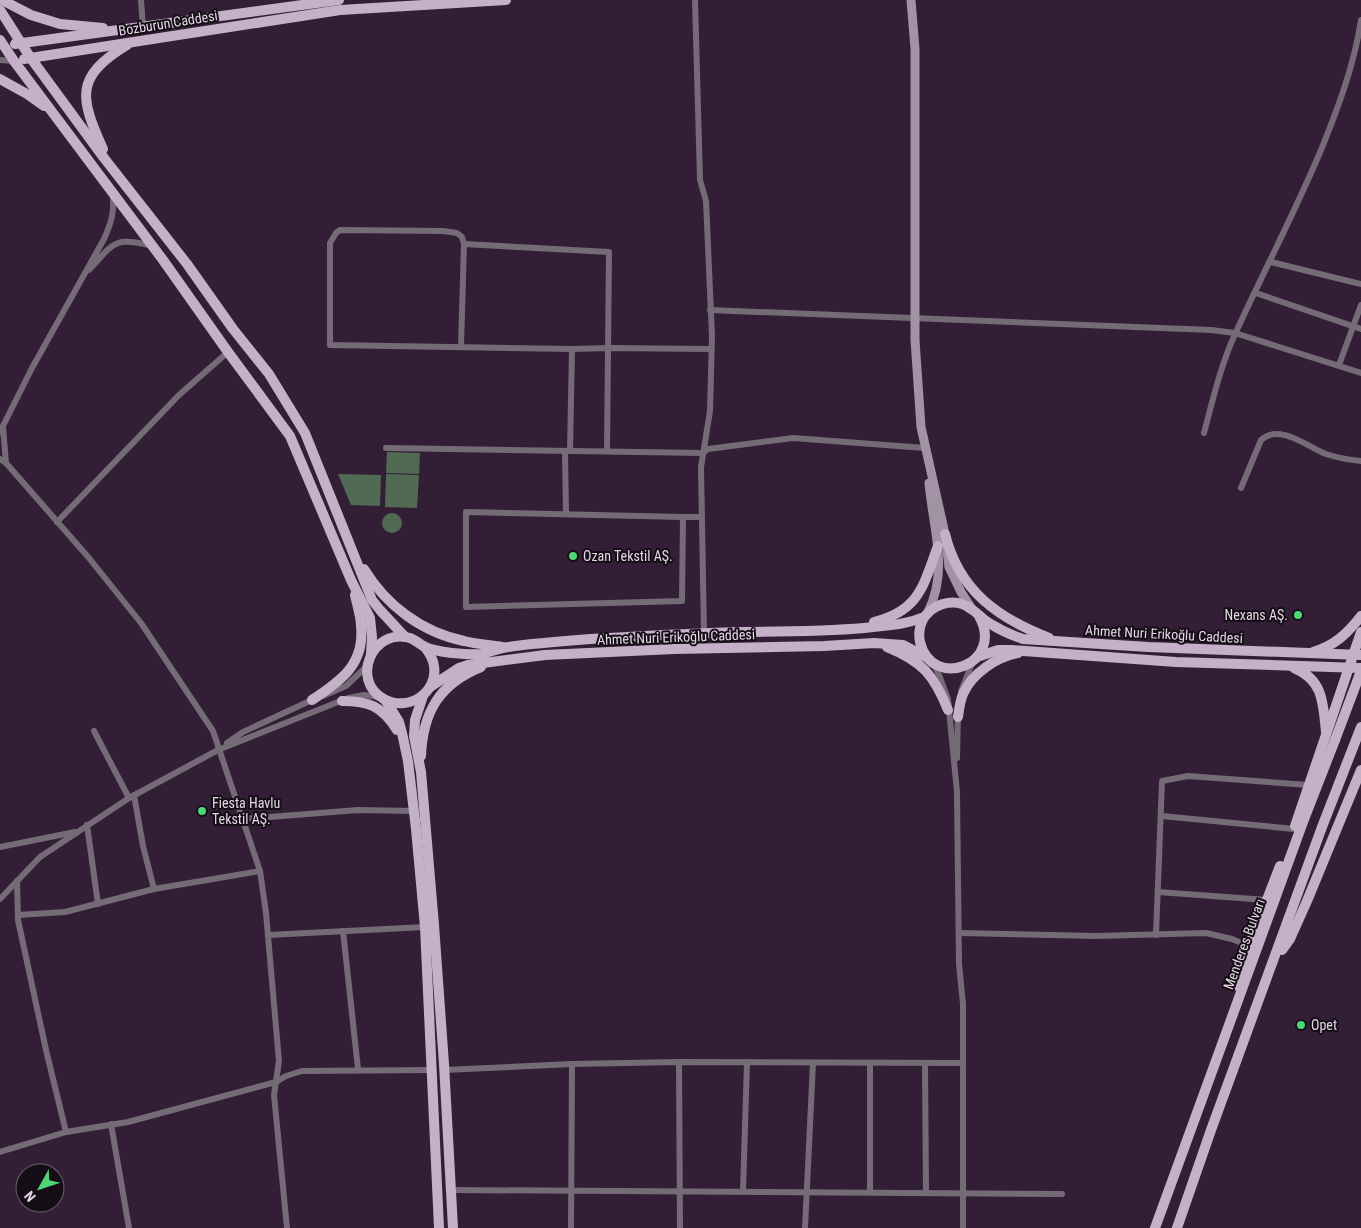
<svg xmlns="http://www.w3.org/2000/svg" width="1361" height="1228" font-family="'Roboto Condensed',sans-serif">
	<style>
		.water { fill: #506a54 }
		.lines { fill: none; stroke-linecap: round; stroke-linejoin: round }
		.street { stroke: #756b77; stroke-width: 6 }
		.secondary { stroke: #a192a4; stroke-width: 9 }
		.primary { stroke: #c4b0c7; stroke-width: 10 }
		.primary-bridge { stroke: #c4b0c7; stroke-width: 10 }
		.poi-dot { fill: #4ed675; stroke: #150d16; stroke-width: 2 }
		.labels { text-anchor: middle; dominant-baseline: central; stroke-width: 4; stroke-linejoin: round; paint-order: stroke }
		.street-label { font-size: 14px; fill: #e3d7e5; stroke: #150d16 }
		.poi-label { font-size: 14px; fill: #e3d7e5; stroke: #150d16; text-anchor: start }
	</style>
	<rect width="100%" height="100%" fill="#321f35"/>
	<g class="water">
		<path d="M387,452L420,453L419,474L386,473Z"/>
		<path d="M338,474L381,475L380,506L351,505Z"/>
		<path d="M386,474L419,475L417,508L385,507Z"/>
		<circle cx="392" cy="523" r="10"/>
	</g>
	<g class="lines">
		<g class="street">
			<path d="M141,0L143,28"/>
			<path d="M695,0L700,180L706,201L712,336L710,411L701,467L704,633"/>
			<path d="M0,60L14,61"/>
			<path d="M464,244L609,252L607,451"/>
			<path d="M1271,262L1361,284"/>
			<path d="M89,270C114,243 114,236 152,246"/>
			<path d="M1256,293L1361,329"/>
			<path d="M710,310L1211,330L1235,333L1361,373"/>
			<path d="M461,347L464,244L462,237L457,233L443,231L340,230L336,233L330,243V345L572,349L570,451"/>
			<path d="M572,349L609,348L711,349"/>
			<path d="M1339,365L1361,305"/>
			<path d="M3,427L6,463"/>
			<path d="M0,432L32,368L104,239C112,221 114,213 113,194"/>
			<path d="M1204,433C1213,399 1221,364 1236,332C1264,271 1295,212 1321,150C1338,108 1354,66 1361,20"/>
			<path d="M386,448L703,453L708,449L793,438L925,448"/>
			<path d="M565,451L566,513"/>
			<path d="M0,459L6,463L89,558L141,623L213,731L260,871L266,913L279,1061L274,1095L287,1228"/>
			<path d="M1241,488L1261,440C1279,423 1308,447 1326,454C1338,458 1349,460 1361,461"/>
			<path d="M466,512L683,517L682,601L466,607Z"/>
			<path d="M683,517H702"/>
			<path d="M57,522L179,395L228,352"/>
			<path d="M934,665L939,675L948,699L957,792L959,964L963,1004V1228"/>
			<path d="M961,691L973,661"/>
			<path d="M323,696L346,686L367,666"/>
			<path d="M94,731L129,798"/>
			<path d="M227,743L243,732L314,699"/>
			<path d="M957,758L958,713"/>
			<path d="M134,795L143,846L154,889"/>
			<path d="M1162,816L1294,829"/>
			<path d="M243,819L358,810L414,811"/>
			<path d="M87,825L98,904"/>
			<path d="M0,847L75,832"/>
			<path d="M17,881L18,920L46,1050L66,1132"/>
			<path d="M1158,892L1267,900"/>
			<path d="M0,899L40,857L129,798L218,750L348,698L364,695L379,697"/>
			<path d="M18,915L65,912L154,889L260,871"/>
			<path d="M343,931L358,1069"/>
			<path d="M959,933L1096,936L1206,933L1232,939L1251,947"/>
			<path d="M268,935L425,927"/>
			<path d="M1156,935L1162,781L1188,776L1308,785"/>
			<path d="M679,1062L680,1228"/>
			<path d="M925,1063L926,1192"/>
			<path d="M444,1070L572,1064L679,1062L963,1063"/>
			<path d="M111,1124L129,1228"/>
			<path d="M0,1152L66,1132L128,1122L276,1082L286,1076L302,1071L432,1070"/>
			<path d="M451,1190L1062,1194"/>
			<path d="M743,1191L747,1062"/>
			<path d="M870,1192V1063"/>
			<path d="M571,1228L572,1064"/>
			<path d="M805,1228L813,1063"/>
		</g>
		<g class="secondary">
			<path d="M911,0L915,49V340L921,427L945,534L949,567L961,592L972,609"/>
			<path d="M928,612C949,570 933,528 929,483"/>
		</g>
		<g class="primary">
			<path d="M2,0L31,15L60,24L103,28"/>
			<path d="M0,10L30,57L104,158L187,264L233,329L269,374L305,433L372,600L380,610L405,637"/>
			<path d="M0,40L14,61L163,260L228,352L290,436L351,580L370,618L372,637L371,654"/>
			<path d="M15,44L339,0"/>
			<path d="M24,59L340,10L506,0"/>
			<path d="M0,79L27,94L44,106"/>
			<path d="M103,149C80,98 74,77 127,45"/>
			<path d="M945,534C959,591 998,618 1049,638"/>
			<path d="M364,569C386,605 421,632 464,641C476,644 489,645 502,647"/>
			<path d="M979,616C1006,664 932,692 920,642C918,633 920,621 927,614C938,602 957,598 971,609C978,613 982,619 989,623C1000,630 1011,635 1023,639L1148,647L1361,655"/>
			<path d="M874,622C920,610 923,586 938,546"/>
			<path d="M424,646C429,652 433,658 434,666C438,694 407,712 384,699C350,681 372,627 410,638C415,640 419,643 423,646C431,650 443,652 452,653C462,654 473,655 482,654C491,652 499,648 508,647C535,643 563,641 590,639C642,636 693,633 745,632C788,631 830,632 873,627C891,625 908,624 924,617"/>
			<path d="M887,647C922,661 934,675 948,710"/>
			<path d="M1313,652C1334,646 1347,634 1361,616"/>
			<path d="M977,657L998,650H1011L1176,662L1361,668"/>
			<path d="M1294,668C1324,680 1323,704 1326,732"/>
			<path d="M430,687L459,668L468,665L545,655L674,649L824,646L874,643L903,645L926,657"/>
			<path d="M423,696L415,720L414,736L421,772L434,925L444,1064L453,1228"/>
			<path d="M312,700C341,681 365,664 361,626C361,616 357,605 355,595"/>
			<path d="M342,701C369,701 382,706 397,730"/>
			<path d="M386,701L399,722L402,733L408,761L416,829L425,927L439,1228"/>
			<path d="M958,717C959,709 960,701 963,694C972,673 997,657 1018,653"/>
			<path d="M421,756C423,712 439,684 481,667"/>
			<path d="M1295,826L1361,632"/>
			<path d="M1282,950L1290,939L1307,901L1361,770"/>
			<path d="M1238,986L1243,962L1280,866"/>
			<path d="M1155,1228L1303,822L1335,740"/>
			<path d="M1177,1228L1211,1130L1322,827L1361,727"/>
		</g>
		<path class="primary-bridge" d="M1335,740L1361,671"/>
	</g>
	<g class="poi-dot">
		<circle cx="573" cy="556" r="5"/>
		<circle cx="1298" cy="615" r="5"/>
		<circle cx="202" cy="811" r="5"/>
		<circle cx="1301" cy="1025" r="5"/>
	</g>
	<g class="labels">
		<g class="street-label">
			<text transform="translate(168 23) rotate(-9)">Bozburun Caddesi</text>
			<text transform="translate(1164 634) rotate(3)">Ahmet Nuri Erikoğlu Caddesi</text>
			<text transform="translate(676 637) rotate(-2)">Ahmet Nuri Erikoğlu Caddesi</text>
			<text transform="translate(1244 944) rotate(-70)">Menderes Bulvarı</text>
		</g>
		<g class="poi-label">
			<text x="583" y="556">Ozan Tekstil AŞ.</text>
			<text x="1288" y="615" text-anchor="end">Nexans AŞ.</text>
			<text x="212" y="803">Fiesta Havlu<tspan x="212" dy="16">Tekstil AŞ.</tspan></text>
			<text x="1311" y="1025">Opet</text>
		</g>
	</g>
	<g transform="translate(40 1188) rotate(230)"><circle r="24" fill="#150d16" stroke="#675e69"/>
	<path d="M0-4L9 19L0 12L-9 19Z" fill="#4ed675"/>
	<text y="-8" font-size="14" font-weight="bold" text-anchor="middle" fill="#e3d7e5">N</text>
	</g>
</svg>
